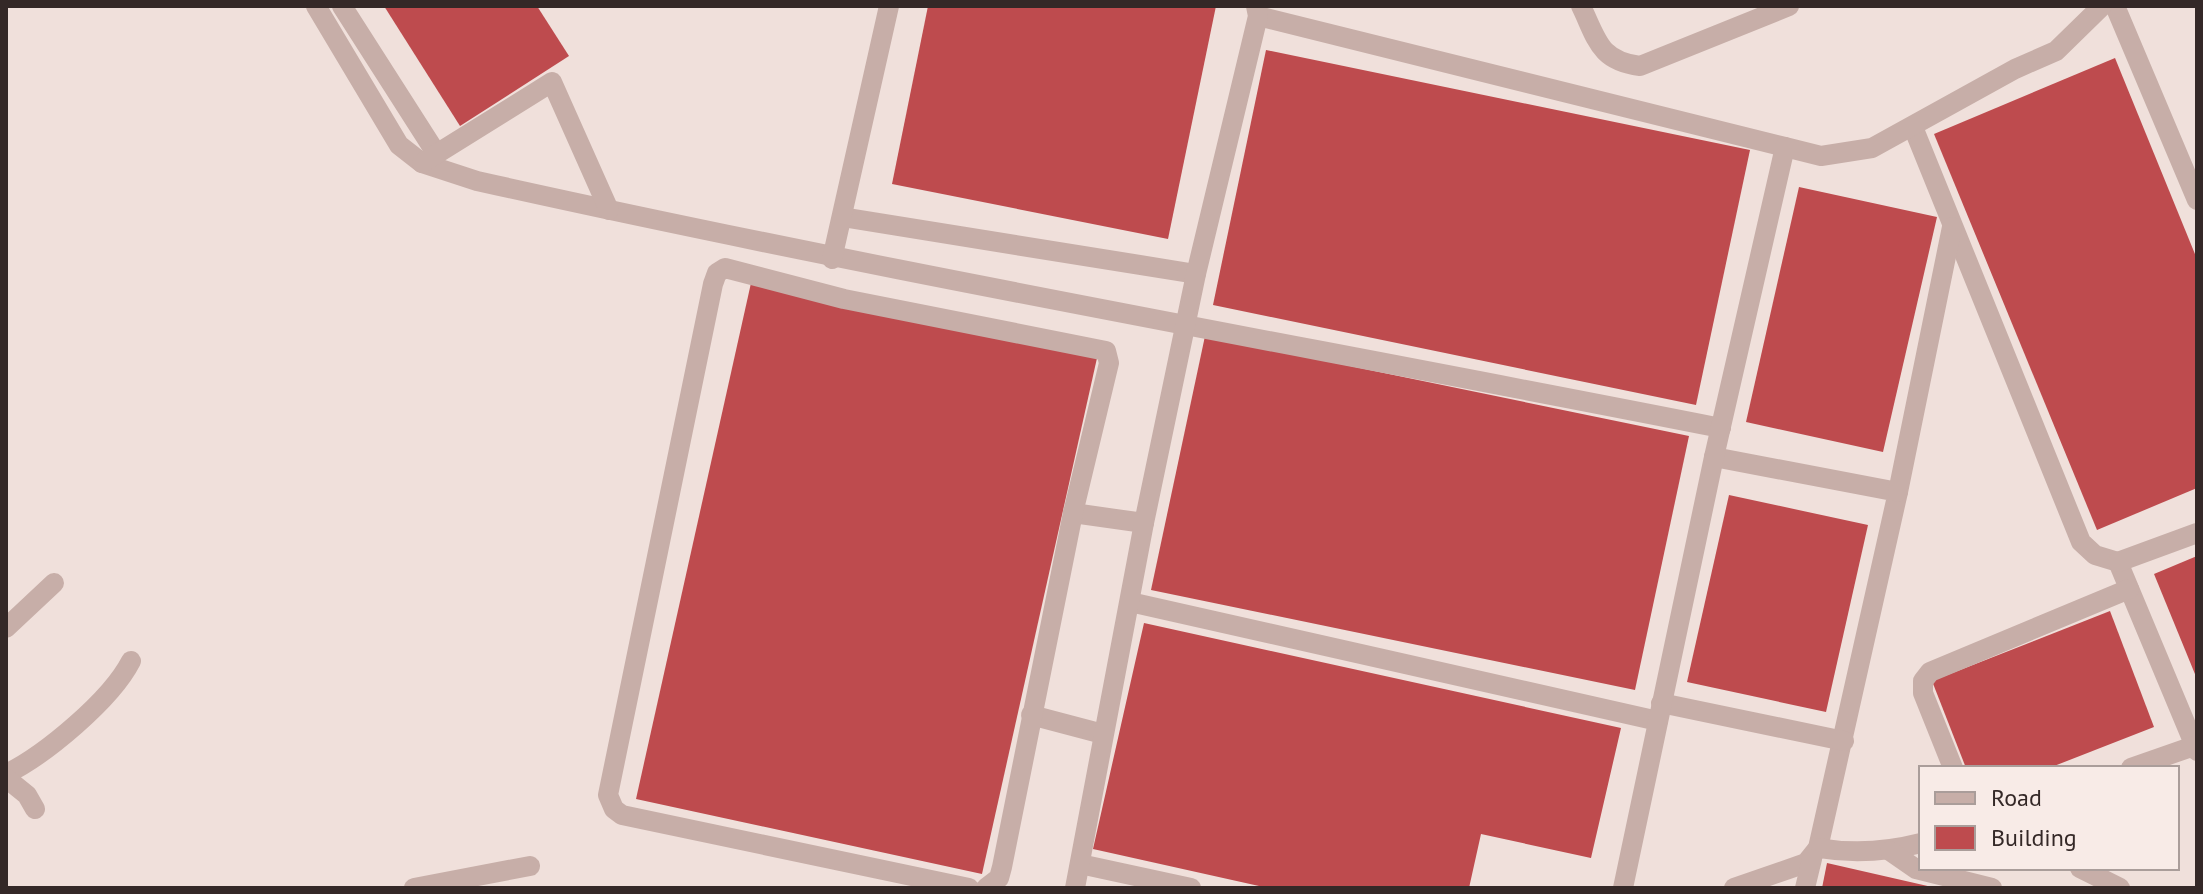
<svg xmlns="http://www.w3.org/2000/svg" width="2203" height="894" font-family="'PT Sans',sans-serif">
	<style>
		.building { fill: #be4b4e }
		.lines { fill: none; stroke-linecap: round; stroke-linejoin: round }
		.minor { stroke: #c7aea8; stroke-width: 20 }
	</style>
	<rect width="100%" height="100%" fill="#f0e0db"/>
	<g class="building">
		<path d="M384,6H537L569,56L460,126Z"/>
		<path d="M928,6H1216L1168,239L892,184Z"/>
		<path d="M1266,50L1750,150L1696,405L1213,305Z"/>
		<path d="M2115,58L2197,259V488L2097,530L1934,134Z"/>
		<path d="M1799,187L1937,217L1883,452L1746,422Z"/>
		<path d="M751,283L1097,358L982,874L636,799Z"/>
		<path d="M1205,336L1689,436L1635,690L1151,590Z"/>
		<path d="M1729,495L1868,525L1826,712L1687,682Z"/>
		<path d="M2197,556V679L2154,574Z"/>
		<path d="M2110,611L2154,727L2049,768H1966L1932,681Z"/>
		<path d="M1144,623L1621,728L1591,858L1481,834L1469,888H1268L1093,849Z"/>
		<path d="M1827,863L1932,887V888H1822Z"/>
	</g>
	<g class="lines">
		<g class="minor">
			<path d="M316,6L399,145L422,163L477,181C889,273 1306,346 1721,428"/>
			<path d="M342,6L436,153"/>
			<path d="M1581,6C1597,39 1599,61 1640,66L1789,6"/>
			<path d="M2115,6L2197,200"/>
			<path d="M1258,16L1785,147"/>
			<path d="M1913,127L2081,542L2095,555L2118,562L2197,751"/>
			<path d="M422,163L552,82L609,210"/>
			<path d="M842,217L1196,274"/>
			<path d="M832,259L889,6"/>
			<path d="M1714,457L1898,492L1818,848L1806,863L1734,888"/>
			<path d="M1898,492L1952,227"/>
			<path d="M1073,513L1144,523"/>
			<path d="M2118,562L2197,533"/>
			<path d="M1130,602L1658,721"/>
			<path d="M6,628L54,583"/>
			<path d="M1661,703L1844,741"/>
			<path d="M1031,715L1103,734"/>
			<path d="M1953,768L1923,693V681L1930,672L2129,589"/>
			<path d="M2131,768L2194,746"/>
			<path d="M6,774C45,755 111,700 131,661"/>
			<path d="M6,778L27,795L35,809"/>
			<path d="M1818,848C1854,854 1886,852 1921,843"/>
			<path d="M1890,851L1916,869L1992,888"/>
			<path d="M1080,864L1191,888"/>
			<path d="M2080,868L2120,888"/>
			<path d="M414,888L530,866"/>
			<path d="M969,888L622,815L614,809L608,795L713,284L717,273L725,268L844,299L1106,351L1109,363L1073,513L1002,867L999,878L986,888"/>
			<path d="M1075,888L1144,523L1196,274L1258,16L1256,6"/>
			<path d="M1623,888L1714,457L1785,147L1821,156L1872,148L2015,69L2056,51L2102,6"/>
			<path d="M1805,888L1812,859"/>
		</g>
	</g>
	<rect width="2203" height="894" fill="none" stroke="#342827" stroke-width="16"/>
	<rect x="1919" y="766" width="260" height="104" fill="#f8ebe7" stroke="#aa9d9a" stroke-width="2"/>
	<rect x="1935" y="792" width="40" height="12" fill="#c7aea8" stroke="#aa9d9a" stroke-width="2"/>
	<text x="1991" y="806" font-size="24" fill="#342827">Road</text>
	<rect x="1935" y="826" width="40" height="24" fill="#be4b4e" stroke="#aa9d9a" stroke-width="2"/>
	<text x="1991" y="846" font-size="24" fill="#342827">Building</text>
</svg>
